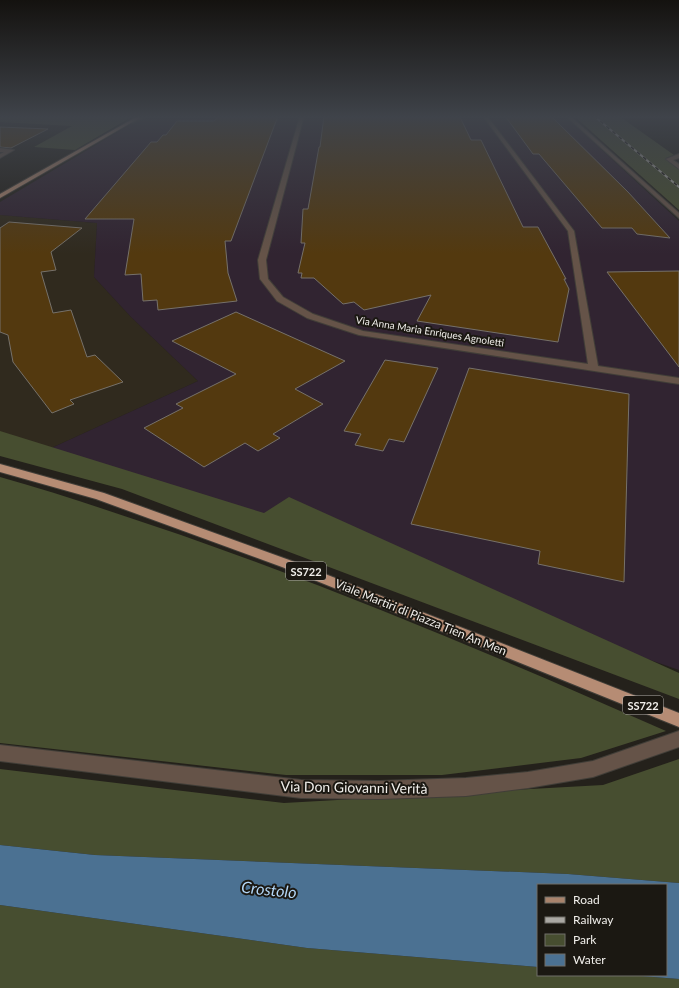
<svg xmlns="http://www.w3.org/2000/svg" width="679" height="988" font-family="Lato,sans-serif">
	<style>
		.built { fill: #302a1e }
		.industrial { fill: #312431 }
		.green { fill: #474e30 }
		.water { fill: #4b7192 }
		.building { fill: #53390f; stroke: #76716a }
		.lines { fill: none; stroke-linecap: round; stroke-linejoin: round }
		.minor-casing { stroke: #413e38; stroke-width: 2 }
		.primary-casing { stroke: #413e38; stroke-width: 2 }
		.trunk-casing { stroke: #413e38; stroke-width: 2 }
		.minor { fill: #655348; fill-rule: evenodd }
		.primary { fill: #a9836c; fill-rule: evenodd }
		.trunk { fill: #b68c74; fill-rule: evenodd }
		.rail-casing { stroke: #aaa8a3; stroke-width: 2 }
		.rail { stroke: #1b1812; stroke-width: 1.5; stroke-dasharray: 4; stroke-linecap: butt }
		.labels { text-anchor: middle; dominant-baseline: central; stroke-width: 4; stroke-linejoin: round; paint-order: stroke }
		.far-street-label { font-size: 10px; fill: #f1efeb; stroke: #1b1812 }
		.shield { fill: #1b1812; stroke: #b1aeaa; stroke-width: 1 }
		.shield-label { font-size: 11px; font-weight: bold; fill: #f1efeb }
		.street-label { font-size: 12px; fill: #f1efeb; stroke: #1b1812 }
		.near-street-label { font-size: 14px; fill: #f1efeb; stroke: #1b1812 }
		.near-water-label { font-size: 16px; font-style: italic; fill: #b3d7f7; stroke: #1b1812 }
	</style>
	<rect width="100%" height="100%" fill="#24211b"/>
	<path class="built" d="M0,215L97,223L94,277L131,317L198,381L47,450L0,443Z"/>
	<path class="industrial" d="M152,116H565L679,221V670L47,450L198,381L131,317L94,277L97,223L0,215V202L131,124Z"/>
	<g class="green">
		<path d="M0,116H133L75,150L34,147L72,126L0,122Z"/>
		<path d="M574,116H619L674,155L666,158L679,168V210Z"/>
		<path d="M0,431L264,513L289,497L679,673V699L122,489L0,456Z"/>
		<path d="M0,477C61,494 121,515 181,535C346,593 506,660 666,731L581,758L442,775H286L0,743Z"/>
		<path d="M679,759V883L568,874L95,855L0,845V769L284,803L603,785Z"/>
		<path d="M0,905L307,948L538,967V975H628L679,979V988H0Z"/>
	</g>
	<path class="water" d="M0,845L95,855L568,874L679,883V979L628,975H666V885H538V967L307,948L0,905Z"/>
	<g class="building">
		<path d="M219,116H278L231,241H225L228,273L237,301L158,310L157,300L143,301L141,274L125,275L134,219H85L151,142H157L163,135H166L177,121H214Z"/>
		<path d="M324,116L460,117L471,140H481L523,227H538L566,279H564L569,289L558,342L417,321L431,295L364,310L354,302L343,304L314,278H301L302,273H298L305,243H301L303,209H308L319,147H320Z"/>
		<path d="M505,116H551L628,192L670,238L637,234L632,228H602L539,154H533Z"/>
		<path d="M0,127L48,129L11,148L0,147Z"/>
		<path d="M9,222L82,228L51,252L56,270L41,272L53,313L71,310L87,357L95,355L123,382L70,400L74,404L52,413L13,362L8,335L0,332V228Z"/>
		<path d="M679,271V367L607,272Z"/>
		<path d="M236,312L345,361L295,389L323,404L273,434L280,438L258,451L245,443L204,467L144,428L183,408L176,404L236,374L172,341Z"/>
		<path d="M385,360L438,368L404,442L389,439L383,451L355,445L361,434L344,431Z"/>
		<path d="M469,368L629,394L624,582L538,564L540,551L411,524Z"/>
	</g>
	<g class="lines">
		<g class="minor-casing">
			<g id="minor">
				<path d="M144,116H149L132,123L128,122Z"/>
				<path d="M300,116H304L266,260L268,279L283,297L313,314L363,331L588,364L568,231L483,116H487L574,231L598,366L679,378V384L359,335L307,318L277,301L260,279L258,260Z"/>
				<path d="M566,116H570L679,213V218Z"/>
				<path d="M0,148L14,150L0,158V154L4,152H0Z"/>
				<path d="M679,154V158L673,160L679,164V169L666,159Z"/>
				<path d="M679,731V747L593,777L528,788L466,796L379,799L301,798L0,761V745L301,780L379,781L466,778L528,772L593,761Z"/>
			</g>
		</g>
		<g class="primary-casing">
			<path id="primary" d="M138,116H143L0,198V194Z"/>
		</g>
		<g class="trunk-casing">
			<path id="trunk" d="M0,464L104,493L292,561L679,713V727L282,567L96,499L0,472Z"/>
		</g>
		<use href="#minor" class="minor"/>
		<use href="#primary" class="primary"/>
		<use href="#trunk" class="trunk"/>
		<g class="rail-casing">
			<path id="rail" d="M594,116L679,187"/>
		</g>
		<use href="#rail" class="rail"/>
	</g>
	<linearGradient id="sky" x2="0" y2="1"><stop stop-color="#14120f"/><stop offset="0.46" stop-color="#3f434a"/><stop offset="1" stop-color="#3f434a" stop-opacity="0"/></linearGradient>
	<rect width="679" height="254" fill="url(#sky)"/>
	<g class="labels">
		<g class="far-street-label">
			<text transform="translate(430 331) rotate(9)">Via Anna Maria Enriques Agnoletti</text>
		</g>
		<g class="shield">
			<rect x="286" y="562" width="40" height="18" rx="3"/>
			<rect x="623" y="696" width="40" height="18" rx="3"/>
		</g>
		<g class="shield-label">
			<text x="306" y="571">SS722</text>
			<text x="643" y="705">SS722</text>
		</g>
		<g class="street-label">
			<text transform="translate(421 617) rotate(22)">Viale Martiri di Piazza Tien An Men</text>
		</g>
		<g class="near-street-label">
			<text transform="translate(354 787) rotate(1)">Via Don Giovanni Verità</text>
		</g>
		<g class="near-water-label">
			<text transform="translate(269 889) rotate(6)">Crostolo</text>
		</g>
	</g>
	<rect x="537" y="884" width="130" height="92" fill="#1b1812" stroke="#716e69"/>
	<rect x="545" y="897" width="20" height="6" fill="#a9836c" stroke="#716e69"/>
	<text x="573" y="904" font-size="12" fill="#f1efeb">Road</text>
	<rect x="545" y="917" width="20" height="6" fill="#aaa8a3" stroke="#716e69"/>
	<text x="573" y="924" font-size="12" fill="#f1efeb">Railway</text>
	<rect x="545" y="934" width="20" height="12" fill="#474e30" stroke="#716e69"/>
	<text x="573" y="944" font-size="12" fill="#f1efeb">Park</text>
	<rect x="545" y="954" width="20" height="12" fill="#4b7192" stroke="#716e69"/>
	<text x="573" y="964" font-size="12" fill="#f1efeb">Water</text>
</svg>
